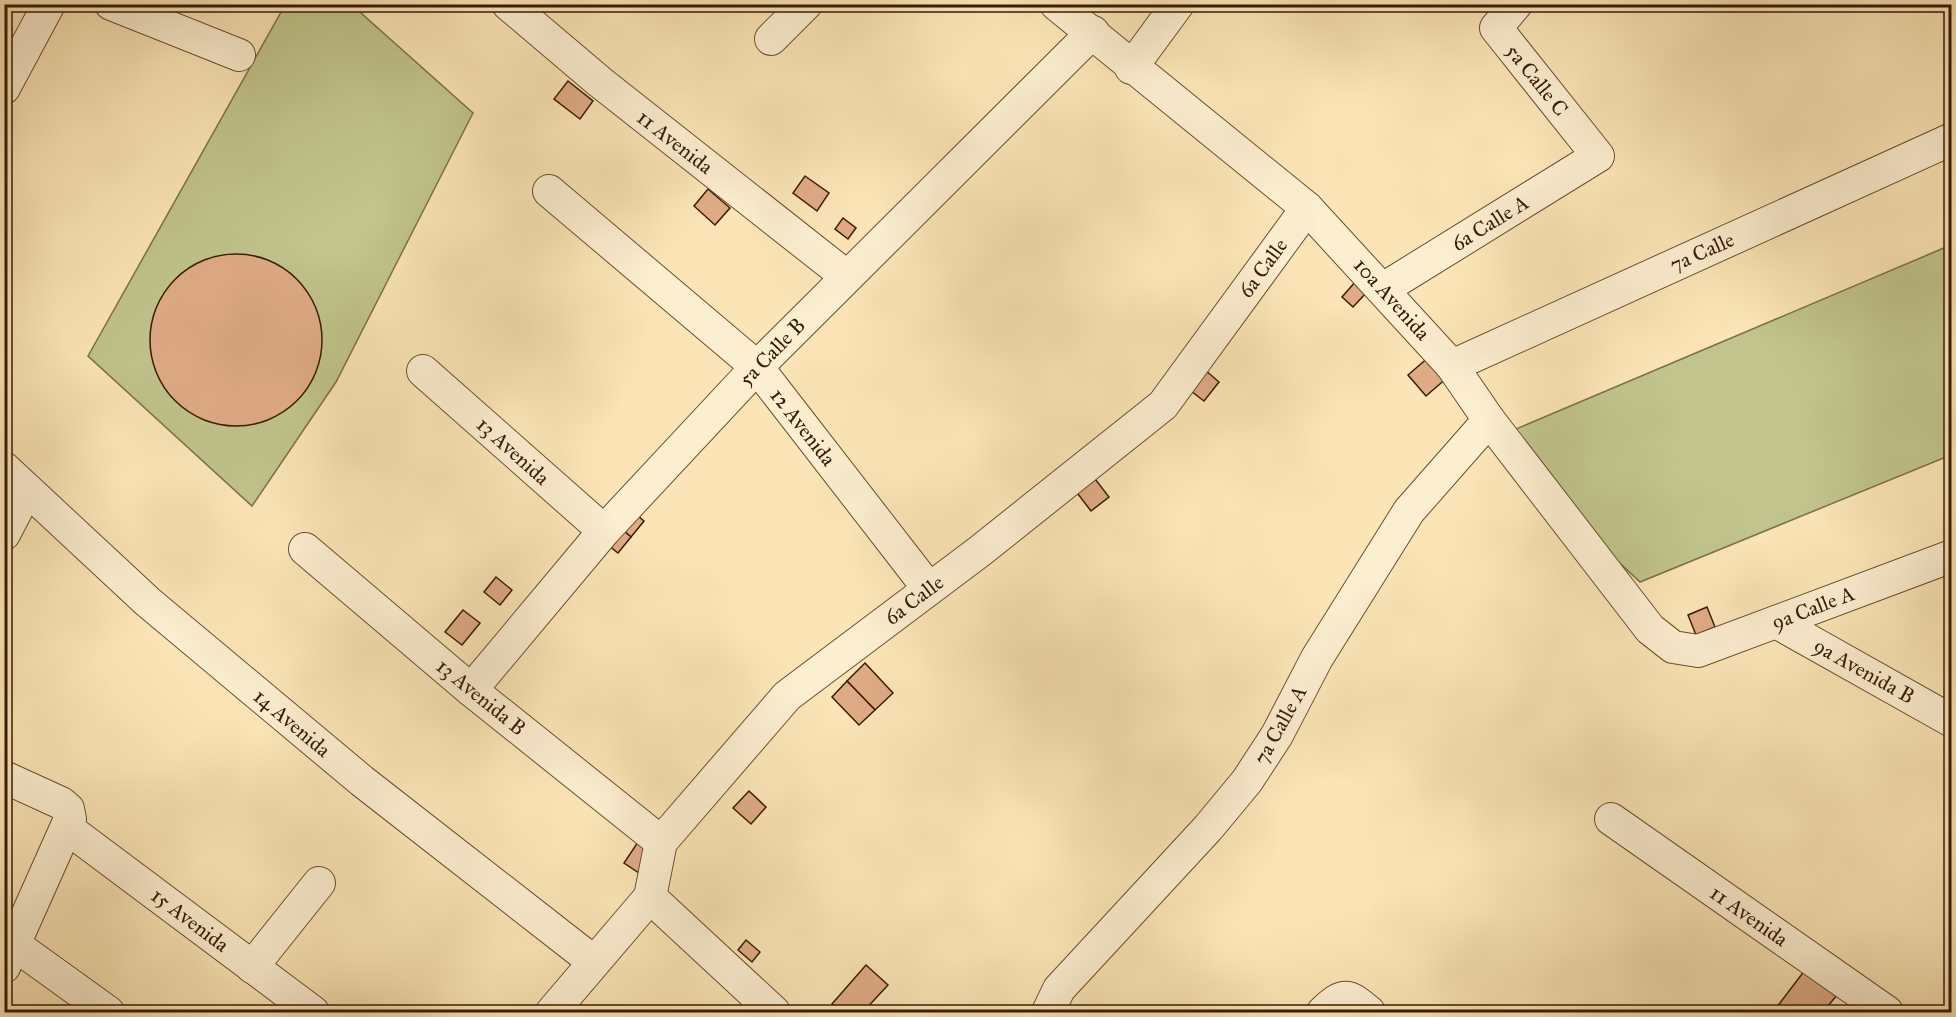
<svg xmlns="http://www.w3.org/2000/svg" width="1956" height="1017" font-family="'IM FELL Great Primer',serif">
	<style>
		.green { fill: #c1c48c; stroke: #7d7048; stroke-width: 1.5 }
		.building { fill: #dfab85; stroke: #391b05; stroke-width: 1.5 }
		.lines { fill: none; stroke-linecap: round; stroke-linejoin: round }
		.street-casing { stroke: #6a4e31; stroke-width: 34 }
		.street { stroke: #fceed0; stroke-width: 32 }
		.labels { text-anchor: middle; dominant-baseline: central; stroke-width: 4.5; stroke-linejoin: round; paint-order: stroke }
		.street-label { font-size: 21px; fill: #391b05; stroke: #fceed0 }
	</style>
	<rect width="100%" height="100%" fill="#fbe5b6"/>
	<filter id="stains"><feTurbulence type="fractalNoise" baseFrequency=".00333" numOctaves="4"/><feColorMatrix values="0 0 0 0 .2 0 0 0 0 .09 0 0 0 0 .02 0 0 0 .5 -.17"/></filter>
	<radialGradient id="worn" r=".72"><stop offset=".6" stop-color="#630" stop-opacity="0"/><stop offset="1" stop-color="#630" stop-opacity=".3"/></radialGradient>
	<g class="green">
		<path d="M285,5H352L473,113L336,382L252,506L88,356Z"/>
		<path d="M1951,245V455L1640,582L1577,523L1509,432Z"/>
	</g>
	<g class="building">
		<path d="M568,81L593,101L580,119L554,99Z"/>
		<path d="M805,176L829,193L817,211L793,193Z"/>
		<path d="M708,189L730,208L715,225L694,206Z"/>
		<path d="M843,218L856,228L848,239L835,229Z"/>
		<circle cx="236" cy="340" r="86"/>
		<path d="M1356,281L1367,292L1353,307L1342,297Z"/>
		<path d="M1430,356L1448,377L1426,396L1408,375Z"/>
		<path d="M1204,369L1219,382L1204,401L1187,388Z"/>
		<path d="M1089,471L1109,497L1091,511L1071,485Z"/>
		<path d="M631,510L644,521L631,537L618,526Z"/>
		<path d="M618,526L631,537L618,553L604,542Z"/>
		<path d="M496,577L512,590L500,605L484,592Z"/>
		<path d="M1707,607L1715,627L1696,635L1688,615Z"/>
		<path d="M463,610L480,623L462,645L445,632Z"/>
		<path d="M865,663L893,693L875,710L847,681Z"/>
		<path d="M847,681L875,710L859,725L832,697Z"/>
		<path d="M749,791L766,807L751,824L733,808Z"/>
		<path d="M638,842L652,852L639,873L624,863Z"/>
		<path d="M746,940L760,952L752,962L738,950Z"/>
		<path d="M866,965L888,985L863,1012H841L832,1004Z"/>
		<path d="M1805,970L1837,995L1823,1012H1773Z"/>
	</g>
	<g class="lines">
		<g class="street-casing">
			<g id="street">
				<path d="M111,4L239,55"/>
				<path d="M508,4L600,82L846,276"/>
				<path d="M1056,4L1307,208L1452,366L1489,420L1650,629L1673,647L1698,651L1952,556"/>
				<path d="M771,39L806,4"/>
				<path d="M1131,68L1178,4"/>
				<path d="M4,88L49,4"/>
				<path d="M549,191L757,367L929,589"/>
				<path d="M1383,289L1598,156L1496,28L1516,4"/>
				<path d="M1452,366L1952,139"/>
				<path d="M423,371L604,531"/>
				<path d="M4,468L148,602L362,781L594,962"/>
				<path d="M4,534L27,490"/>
				<path d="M305,549L471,690L661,842"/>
				<path d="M1776,622L1952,721"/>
				<path d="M471,690L604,531L757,367L1093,32"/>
				<path d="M4,777L61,803L68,809L70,819L4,967"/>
				<path d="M1611,819L1887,1012"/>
				<path d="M67,828L313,1012"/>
				<path d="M650,897L774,1012"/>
				<path d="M15,945L108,1012"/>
				<path d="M252,967L319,883"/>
				<path d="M552,1012L650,897L661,842L787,696L980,551L1163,405L1307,208"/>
				<path d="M1048,1012L1059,989L1208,828L1247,781L1277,735L1317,658L1409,511L1489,420"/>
				<path d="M1323,1012C1344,992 1348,994 1369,1012"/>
			</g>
		</g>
		<use href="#street" class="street"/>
	</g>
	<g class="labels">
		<g class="street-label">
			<text transform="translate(1537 80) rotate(51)">5a Calle C</text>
			<text transform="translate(675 142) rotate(38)">11 Avenida</text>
			<text transform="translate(1490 223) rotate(-32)">6a Calle A</text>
			<text transform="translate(1702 252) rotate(-24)">7a Calle</text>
			<text transform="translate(1263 268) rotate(-54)">6a Calle</text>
			<text transform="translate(1392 299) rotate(48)">10a Avenida</text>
			<text transform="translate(772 352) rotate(-46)">5a Calle B</text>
			<text transform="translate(803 427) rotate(52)">12 Avenida</text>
			<text transform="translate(513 451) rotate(42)">13 Avenida</text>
			<text transform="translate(914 600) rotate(-37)">6a Calle</text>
			<text transform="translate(1813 608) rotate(-21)">9a Calle A</text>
			<text transform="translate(1864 671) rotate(29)">9a Avenida B</text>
			<text transform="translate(481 697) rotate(39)">13 Avenida B</text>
			<text transform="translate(292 723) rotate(40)">14 Avenida</text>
			<text transform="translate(1280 725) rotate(-61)">7a Calle A</text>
			<text transform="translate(1749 916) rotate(35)">11 Avenida</text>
			<text transform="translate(190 920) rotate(37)">15 Avenida</text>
		</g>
	</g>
	<rect width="1956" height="1017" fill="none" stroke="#fbe5b6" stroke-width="24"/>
	<rect x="6" y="6" width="1944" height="1005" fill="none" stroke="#391b05" stroke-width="3"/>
	<rect x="12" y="12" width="1932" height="993" fill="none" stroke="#391b05" stroke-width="1.5"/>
	<rect width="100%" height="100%" filter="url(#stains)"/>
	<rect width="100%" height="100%" fill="url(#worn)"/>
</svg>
